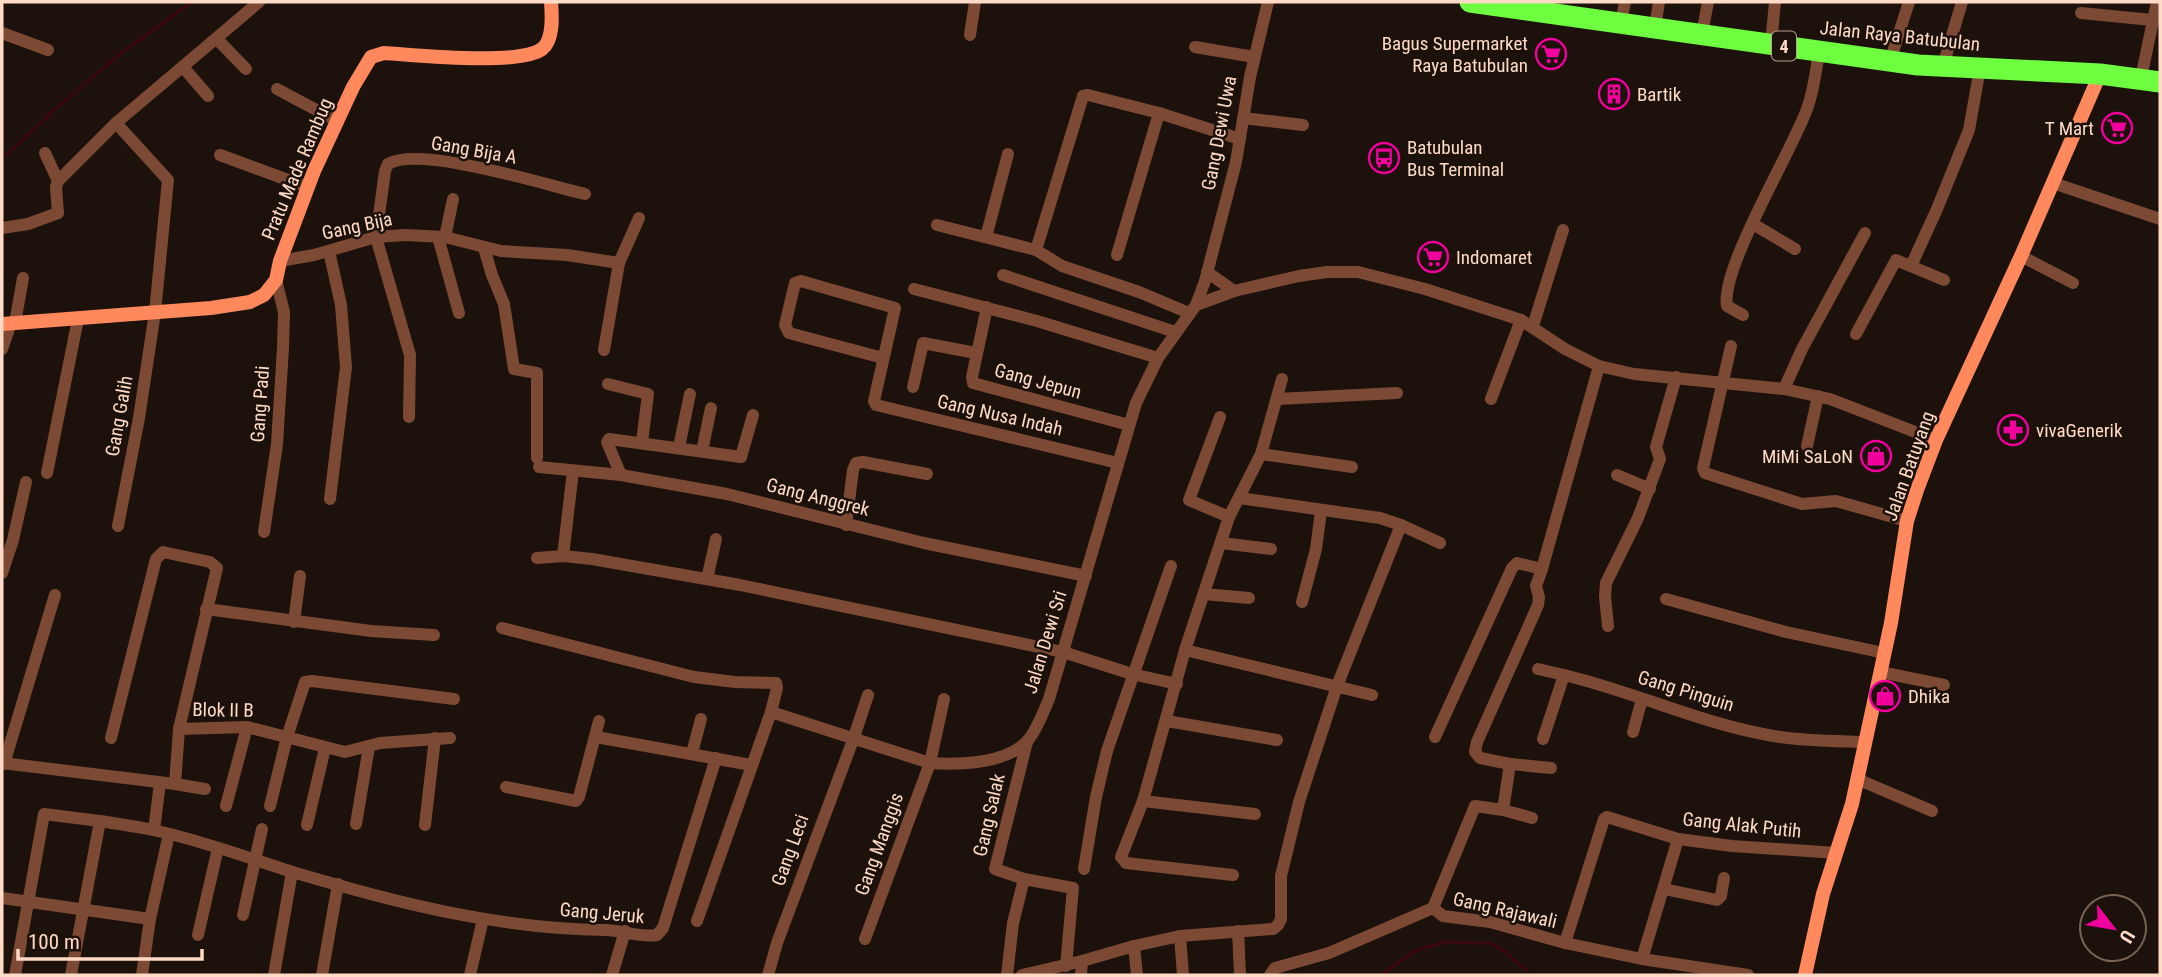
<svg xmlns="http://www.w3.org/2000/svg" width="2162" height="977" font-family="'Roboto Condensed',sans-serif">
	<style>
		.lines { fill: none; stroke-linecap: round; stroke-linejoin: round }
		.stream { stroke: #38080e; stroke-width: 3.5 }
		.street { stroke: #7c4935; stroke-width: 12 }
		.secondary { stroke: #ff885d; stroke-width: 14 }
		.highway { stroke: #6eff41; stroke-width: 21 }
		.labels { text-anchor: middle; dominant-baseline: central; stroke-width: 5; stroke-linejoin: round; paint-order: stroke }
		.shield { fill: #1c120b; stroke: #bb9e8e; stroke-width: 2 }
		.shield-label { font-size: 18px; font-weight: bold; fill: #ffdac6 }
		.street-label { font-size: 19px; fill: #ffdac6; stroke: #1c120b }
		.poi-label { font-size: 19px; fill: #ffdac6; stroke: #1c120b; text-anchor: start }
	</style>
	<rect width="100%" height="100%" fill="#1c120b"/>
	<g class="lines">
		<g class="stream">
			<path d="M2,159L51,113L117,56L192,2"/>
			<path d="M1381,975L1416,950L1445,942L1490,943L1505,952L1526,970"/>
		</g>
		<g class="street">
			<path d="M2081,13L2152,20"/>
			<path d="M1621,23L1625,2"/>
			<path d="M1655,27L1659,2"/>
			<path d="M2,33L48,50"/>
			<path d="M1702,34L1708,2"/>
			<path d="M970,35L975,2"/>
			<path d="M217,39L246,69"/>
			<path d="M1771,44L1775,2"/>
			<path d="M1195,47L1254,57"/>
			<path d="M1890,61L1909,2"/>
			<path d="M1943,66L1962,2"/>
			<path d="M183,67L208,96"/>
			<path d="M2141,78L2157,2"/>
			<path d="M277,89L337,121"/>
			<path d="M1243,118L1303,125"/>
			<path d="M116,123L168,180L155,312L139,418L118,526"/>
			<path d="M45,153L58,181"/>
			<path d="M220,155L307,187"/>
			<path d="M2053,183L2160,219"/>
			<path d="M1753,224L1795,249"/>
			<path d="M937,225L1036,250L1083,96L1088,95L1159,113"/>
			<path d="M2,228L28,224L58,213L56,187L58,181L116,123L259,2"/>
			<path d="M438,237L459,313"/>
			<path d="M445,237L453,199"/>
			<path d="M986,237L1008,154"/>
			<path d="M484,248L492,275L504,304L514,369L537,373V458"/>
			<path d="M1036,250L1062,266L1139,292L1189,313"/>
			<path d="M329,251L341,305L346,367L330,499"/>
			<path d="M1117,255L1159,113L1240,139"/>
			<path d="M2021,256L2073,283"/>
			<path d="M280,261L314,255L376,237L405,235L445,237L501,251L567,255L619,263"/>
			<path d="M1911,266L1937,209L1969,130L1980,68"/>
			<path d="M1207,272L1234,291"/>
			<path d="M1003,275L1175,332"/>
			<path d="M914,289L1037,321L1158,358"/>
			<path d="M1196,305L1234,291L1299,276L1327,272H1358L1425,289L1521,320L1565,349L1599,366L1634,374L1784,389L1830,399L1936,440"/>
			<path d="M987,307L972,377L973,383L1129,425"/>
			<path d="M1743,315L1727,306C1720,269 1792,151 1807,109C1814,90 1816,71 1819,51"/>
			<path d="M15,323L23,278"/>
			<path d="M1533,326L1563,230"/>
			<path d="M1856,334L1896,260L1944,280"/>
			<path d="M1731,346L1703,468L1705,473L1802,504L1836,501L1907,521"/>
			<path d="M2,349L11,323"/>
			<path d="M604,350L619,263L639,218"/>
			<path d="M883,358L789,333L785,325L795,283L801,281L895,308L874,401L876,405L1118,463"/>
			<path d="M608,384L648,394L642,442"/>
			<path d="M913,387L923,343L976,353"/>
			<path d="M1784,389L1802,349L1865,233"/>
			<path d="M1277,399L1397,393"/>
			<path d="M1491,399L1521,320"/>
			<path d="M409,417L410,355L376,237L385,171L388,164C420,145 546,185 585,194"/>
			<path d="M1220,417L1189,500L1229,517"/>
			<path d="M1807,446L1818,396"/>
			<path d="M679,447L690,394"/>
			<path d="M702,451L711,408"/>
			<path d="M1261,454L1352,467"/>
			<path d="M539,467L621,475L727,494L924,543L1086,576"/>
			<path d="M47,473L78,319"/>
			<path d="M621,475L607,442L609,439L741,457L753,415"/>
			<path d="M1617,475L1650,489"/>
			<path d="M1239,498L1380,518L1401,525L1440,543"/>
			<path d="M846,525L853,470L856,463L863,462L927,474"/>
			<path d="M264,532L277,444L283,348L284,312L276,280"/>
			<path d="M1221,543L1271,549"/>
			<path d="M563,556L573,471"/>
			<path d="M537,558L563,556L592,559L740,585L1063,652L1132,674L1177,684"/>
			<path d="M2,573L13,540L26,482"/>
			<path d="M707,579L716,539"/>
			<path d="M1204,594L1249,598"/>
			<path d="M1666,599L1786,632L1884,653"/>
			<path d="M1302,602L1316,549L1321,511"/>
			<path d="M206,609L371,631L434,635"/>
			<path d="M294,622L300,576"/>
			<path d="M1608,626L1605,597L1606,583L1638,518L1660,459L1656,447L1676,377"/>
			<path d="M502,628L694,677L735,682L776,683L777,688L771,712L697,921"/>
			<path d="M1185,650L1372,695"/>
			<path d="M1538,669L1564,675"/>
			<path d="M1880,672L1944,685"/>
			<path d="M771,712L930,763C959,765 1009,764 1029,739C1038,727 1043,713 1049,699L1136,403L1158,358L1196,305L1205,281L1236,162L1250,77L1268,2"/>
			<path d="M1167,721L1277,740"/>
			<path d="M1633,732L1642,699"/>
			<path d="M596,737L751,765"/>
			<path d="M1435,737L1512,568L1517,563L1542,569L1599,366"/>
			<path d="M111,738L156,559L163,552L210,562L217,568L179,729"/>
			<path d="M1543,739L1564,675C1636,692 1706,726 1780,737C1808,741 1837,741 1865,742"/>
			<path d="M1027,742L995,869L1024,879L1073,888L1066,966"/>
			<path d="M692,753L701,719"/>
			<path d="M2,763L175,784L179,729L247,727L345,752L380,743L450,738"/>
			<path d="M4,764L55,595"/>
			<path d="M1510,764L1551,768"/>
			<path d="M1857,779L1932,811"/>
			<path d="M175,784L205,789"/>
			<path d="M506,787L576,801L579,797L599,721"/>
			<path d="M1143,801L1255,814"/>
			<path d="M226,806L247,727"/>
			<path d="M270,806L287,737L305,682L312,681L454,699"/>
			<path d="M1532,818L1503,810L1510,764L1480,758L1475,752L1477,742L1538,605L1539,597L1536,586L1542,569"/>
			<path d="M356,824L369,747"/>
			<path d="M307,825L325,748"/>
			<path d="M425,825L435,738"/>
			<path d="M154,830L160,783"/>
			<path d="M1084,869L1096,797L1107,751L1171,566"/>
			<path d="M1233,875L1126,863L1121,857L1143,801L1185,650L1229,517L1261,454L1282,379"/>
			<path d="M1664,889L1717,900L1721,896L1724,878"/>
			<path d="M2,898L150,919"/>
			<path d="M1433,908L1475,806L1503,810"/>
			<path d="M243,915L262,829"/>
			<path d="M1238,931L1240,975"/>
			<path d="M198,935L218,848"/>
			<path d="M1180,936L1183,975"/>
			<path d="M865,939L930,763L944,699"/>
			<path d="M1565,943L1604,819L1607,817L1678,839L1732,846L1837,853"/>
			<path d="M1134,946L1137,975"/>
			<path d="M1642,959L1678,839"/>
			<path d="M1082,961L1134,946L1180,936L1273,929L1278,925L1281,919V876L1299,802L1337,686L1401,525"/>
			<path d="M15,975L44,814L100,821"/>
			<path d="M71,975L100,821C117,824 135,826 153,830C201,840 248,858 296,873C397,903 499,929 605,930C622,930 641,938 657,935L663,928L716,758"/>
			<path d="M142,975L150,919L169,834"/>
			<path d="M274,975L292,872"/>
			<path d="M322,975L338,884"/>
			<path d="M470,975L483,919"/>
			<path d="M612,975L625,931"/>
			<path d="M768,975L777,943L853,740L868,695"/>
			<path d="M1007,975L1013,923L1024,879"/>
			<path d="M1022,975L1082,961L1081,975"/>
			<path d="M1270,975L1275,968L1329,953L1433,908L1443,916L1490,922L1565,943L1642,959L1748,975"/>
		</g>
		<g class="secondary">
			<path d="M2,324L211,308L250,302L264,295L276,280L280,261L314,171L353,87L371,57L384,53C416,55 518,66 542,49C554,40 552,15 551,2"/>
			<path d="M1805,975L1823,894L1852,804L1891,623L1907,521L1917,490L1936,440L2021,256L2100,74"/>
		</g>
		<path class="highway" d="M1470,2L1918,65L2100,74L2160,82"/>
	</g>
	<defs>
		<g id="supermarket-ring" transform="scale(1.575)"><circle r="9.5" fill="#1c120b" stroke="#f1009e" stroke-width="1.5"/><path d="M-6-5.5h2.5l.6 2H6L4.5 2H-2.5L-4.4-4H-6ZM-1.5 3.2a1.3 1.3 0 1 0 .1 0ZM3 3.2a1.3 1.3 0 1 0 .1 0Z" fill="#f1009e"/></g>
		<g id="building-ring" transform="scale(1.575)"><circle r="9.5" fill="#1c120b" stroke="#f1009e" stroke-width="1.5"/><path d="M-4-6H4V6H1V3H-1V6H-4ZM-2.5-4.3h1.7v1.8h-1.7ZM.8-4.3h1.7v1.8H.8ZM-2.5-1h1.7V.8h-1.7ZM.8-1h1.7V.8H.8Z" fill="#f1009e"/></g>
		<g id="bus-ring" transform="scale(1.575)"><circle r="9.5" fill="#1c120b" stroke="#f1009e" stroke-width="1.5"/><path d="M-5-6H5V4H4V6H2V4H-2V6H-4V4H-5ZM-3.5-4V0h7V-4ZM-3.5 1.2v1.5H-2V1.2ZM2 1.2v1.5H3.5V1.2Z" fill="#f1009e"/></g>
		<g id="pharmacy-ring" transform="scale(1.575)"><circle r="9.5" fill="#1c120b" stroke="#f1009e" stroke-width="1.5"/><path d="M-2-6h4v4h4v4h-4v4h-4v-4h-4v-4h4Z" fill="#f1009e"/></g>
		<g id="shop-ring" transform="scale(1.575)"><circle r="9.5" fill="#1c120b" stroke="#f1009e" stroke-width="1.5"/><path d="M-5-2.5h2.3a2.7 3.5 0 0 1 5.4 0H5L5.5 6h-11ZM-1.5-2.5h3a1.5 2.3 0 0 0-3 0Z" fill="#f1009e"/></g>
	</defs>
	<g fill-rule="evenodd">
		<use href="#supermarket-ring" x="1551" y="54"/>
		<use href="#building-ring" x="1614" y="94"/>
		<use href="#supermarket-ring" x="2117" y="128"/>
		<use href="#bus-ring" x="1384" y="158"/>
		<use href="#supermarket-ring" x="1433" y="257"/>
		<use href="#pharmacy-ring" x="2013" y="430"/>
		<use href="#shop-ring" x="1876" y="456"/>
		<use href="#shop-ring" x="1885" y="696"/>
	</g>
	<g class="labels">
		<rect class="shield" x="1772" y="31.5" width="24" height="29" rx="5"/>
		<g class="shield-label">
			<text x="1784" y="46">4</text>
		</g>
		<g class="street-label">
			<text transform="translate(1900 36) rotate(6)">Jalan Raya Batubulan</text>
			<text transform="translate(1219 133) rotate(-79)">Gang Dewi Uwa</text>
			<text transform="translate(474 150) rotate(10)">Gang Bija A</text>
			<text transform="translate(297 169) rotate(-67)">Pratu Made Rambug</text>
			<text transform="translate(357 226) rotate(-12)">Gang Bija</text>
			<text transform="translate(1038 381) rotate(15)">Gang Jepun</text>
			<text transform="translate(260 404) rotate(-86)">Gang Padi</text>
			<text transform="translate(1000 415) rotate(13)">Gang Nusa Indah</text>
			<text transform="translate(119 416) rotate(-80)">Gang Galih</text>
			<text transform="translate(1909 466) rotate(-70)">Jalan Batuyang</text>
			<text transform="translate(818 497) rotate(14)">Gang Anggrek</text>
			<text transform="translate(1045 642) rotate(-73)">Jalan Dewi Sri</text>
			<text transform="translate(1686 691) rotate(17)">Gang Pinguin</text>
			<text transform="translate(223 710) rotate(1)">Blok II B</text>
			<text transform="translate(989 815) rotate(-77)">Gang Salak</text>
			<text transform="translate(1742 825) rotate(6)">Gang Alak Putih</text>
			<text transform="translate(879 844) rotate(-70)">Gang Manggis</text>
			<text transform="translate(790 850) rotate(-70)">Gang Leci</text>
			<text transform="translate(1505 910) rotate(13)">Gang Rajawali</text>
			<text transform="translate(602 913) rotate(5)">Gang Jeruk</text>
		</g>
		<g class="poi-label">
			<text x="1528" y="43" text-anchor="end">Bagus Supermarket<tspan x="1528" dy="22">Raya Batubulan</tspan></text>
			<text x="1637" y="94">Bartik</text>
			<text x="2094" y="128" text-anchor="end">T Mart</text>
			<text x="1407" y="147">Batubulan<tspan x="1407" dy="22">Bus Terminal</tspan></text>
			<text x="1456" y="257">Indomaret</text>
			<text x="2036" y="430">vivaGenerik</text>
			<text x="1853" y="456" text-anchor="end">MiMi SaLoN</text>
			<text x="1908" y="696">Dhika</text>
		</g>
	</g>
	<rect width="2162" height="977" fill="none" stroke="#ffdac6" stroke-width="7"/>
	<g transform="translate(2113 928) rotate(121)"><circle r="33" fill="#1c120b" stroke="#776256" stroke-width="2"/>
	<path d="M0-5L12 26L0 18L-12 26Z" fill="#f1009e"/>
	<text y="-10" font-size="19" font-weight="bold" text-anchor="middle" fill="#ffdac6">U</text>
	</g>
	<path d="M18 949v10h184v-10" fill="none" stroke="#ffdac6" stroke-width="3.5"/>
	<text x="28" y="949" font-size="21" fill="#ffdac6" stroke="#1c120b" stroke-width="5" paint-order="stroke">100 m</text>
</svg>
